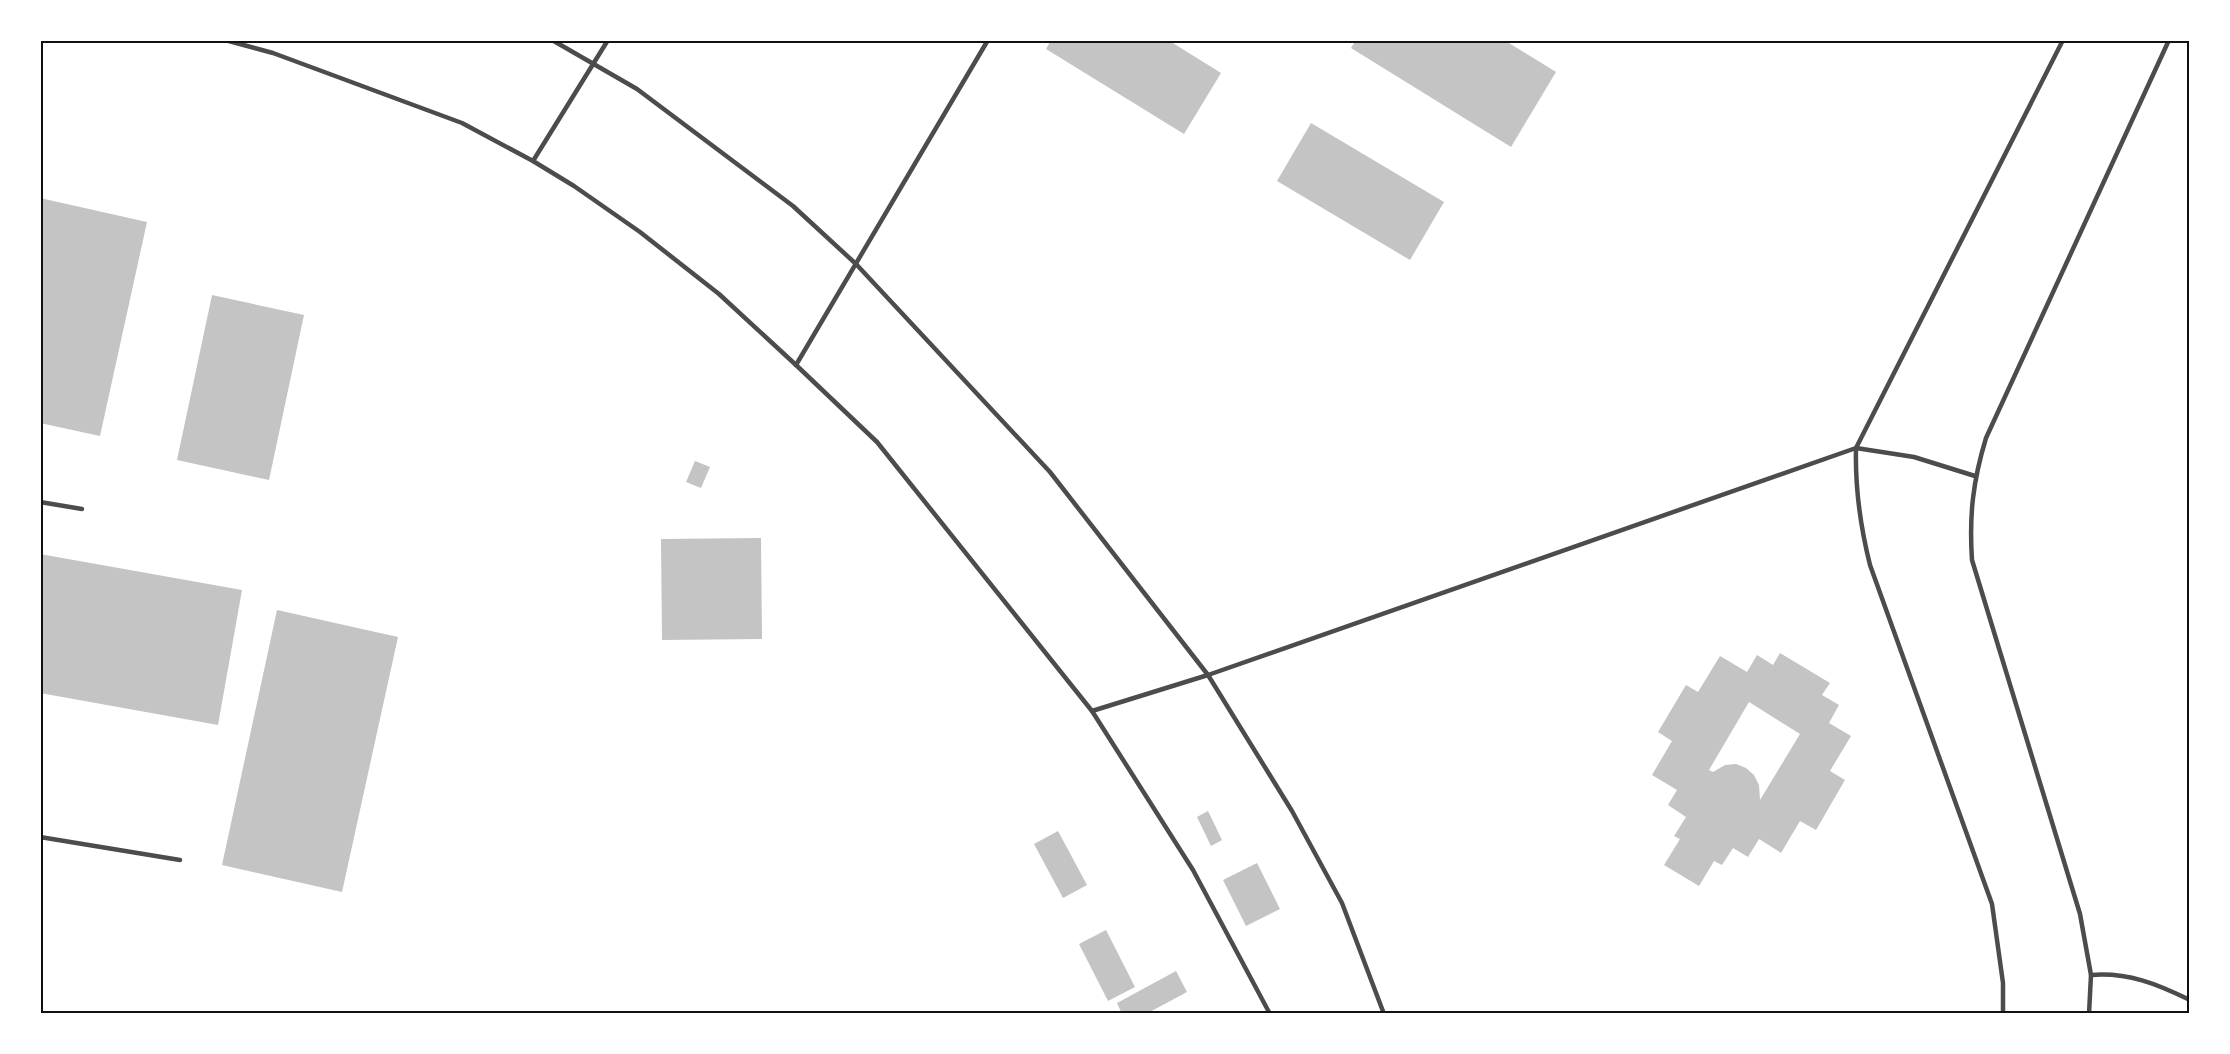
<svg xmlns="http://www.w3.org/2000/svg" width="2230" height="1054" font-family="'Exo 2',sans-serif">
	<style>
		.building { fill: #c4c4c4; fill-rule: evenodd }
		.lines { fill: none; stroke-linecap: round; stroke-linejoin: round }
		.service { stroke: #4c4c4c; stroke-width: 4.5 }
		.neatline { fill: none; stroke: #111; stroke-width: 2 }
	</style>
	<rect width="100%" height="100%" fill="#fff"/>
	<g class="building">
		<path d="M1051,40H1168L1221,73L1184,134L1046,49Z"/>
		<path d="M1356,40H1504L1556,72L1511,147L1351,48Z"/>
		<path d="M1311,123L1444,202L1410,260L1277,181Z"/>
		<path d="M40,198L147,222L100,436L40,423Z"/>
		<path d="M212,295L304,315L269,480L177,460Z"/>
		<path d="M695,461L710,467L701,488L686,482Z"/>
		<path d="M761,538L762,639L662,640L661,539Z"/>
		<path d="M40,554L242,590L218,725L40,693Z"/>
		<path d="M277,610L398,637L342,892L222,865Z"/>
		<path d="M1780,653L1830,683L1822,695L1839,705L1829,723L1851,736L1830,771L1845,780L1816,830L1800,821L1781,853L1759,839L1748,857L1733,848L1722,865L1714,861L1699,886L1664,865L1680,839L1674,836L1686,817L1668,805L1677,790L1652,775L1672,741L1658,732L1686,685L1698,692L1720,656L1747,672L1757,655L1773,665ZM1749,702L1800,734L1760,800L1759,785L1754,775L1746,768L1736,764L1725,765L1713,772L1709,770Z"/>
		<path d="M1208,811L1222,840L1211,846L1197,817Z"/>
		<path d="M1058,831L1087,885L1063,898L1034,844Z"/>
		<path d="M1257,863L1280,909L1246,926L1223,880Z"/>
		<path d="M1106,930L1135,987L1108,1001L1079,944Z"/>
		<path d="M1176,971L1187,992L1146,1014H1122L1117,1003Z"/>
	</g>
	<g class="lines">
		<g class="service">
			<path d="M225,40L273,53L462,123L533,161L574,186L640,232L719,294L796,365L877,442L1092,711L1193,870L1270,1014"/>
			<path d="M552,40L637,89L793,206L856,264L1050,472L1208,675L1292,811L1342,903L1384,1014"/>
			<path d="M533,161L608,40"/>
			<path d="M796,365L988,40"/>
			<path d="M40,502L82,509"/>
			<path d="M1092,711L1208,675L1856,448L1914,457L1975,476"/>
			<path d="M40,837L180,860"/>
			<path d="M2091,975C2128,972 2157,984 2190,1000"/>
			<path d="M2003,1014V983L1992,904L1870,565C1860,525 1855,488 1856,448L2063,40"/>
			<path d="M2089,1014L2091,975L2080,914L1972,560C1969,515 1973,481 1986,438L2169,40"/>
		</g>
	</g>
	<rect width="2230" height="1054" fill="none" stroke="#ffffff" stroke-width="84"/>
	<rect x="42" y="42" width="2146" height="970" class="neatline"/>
</svg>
